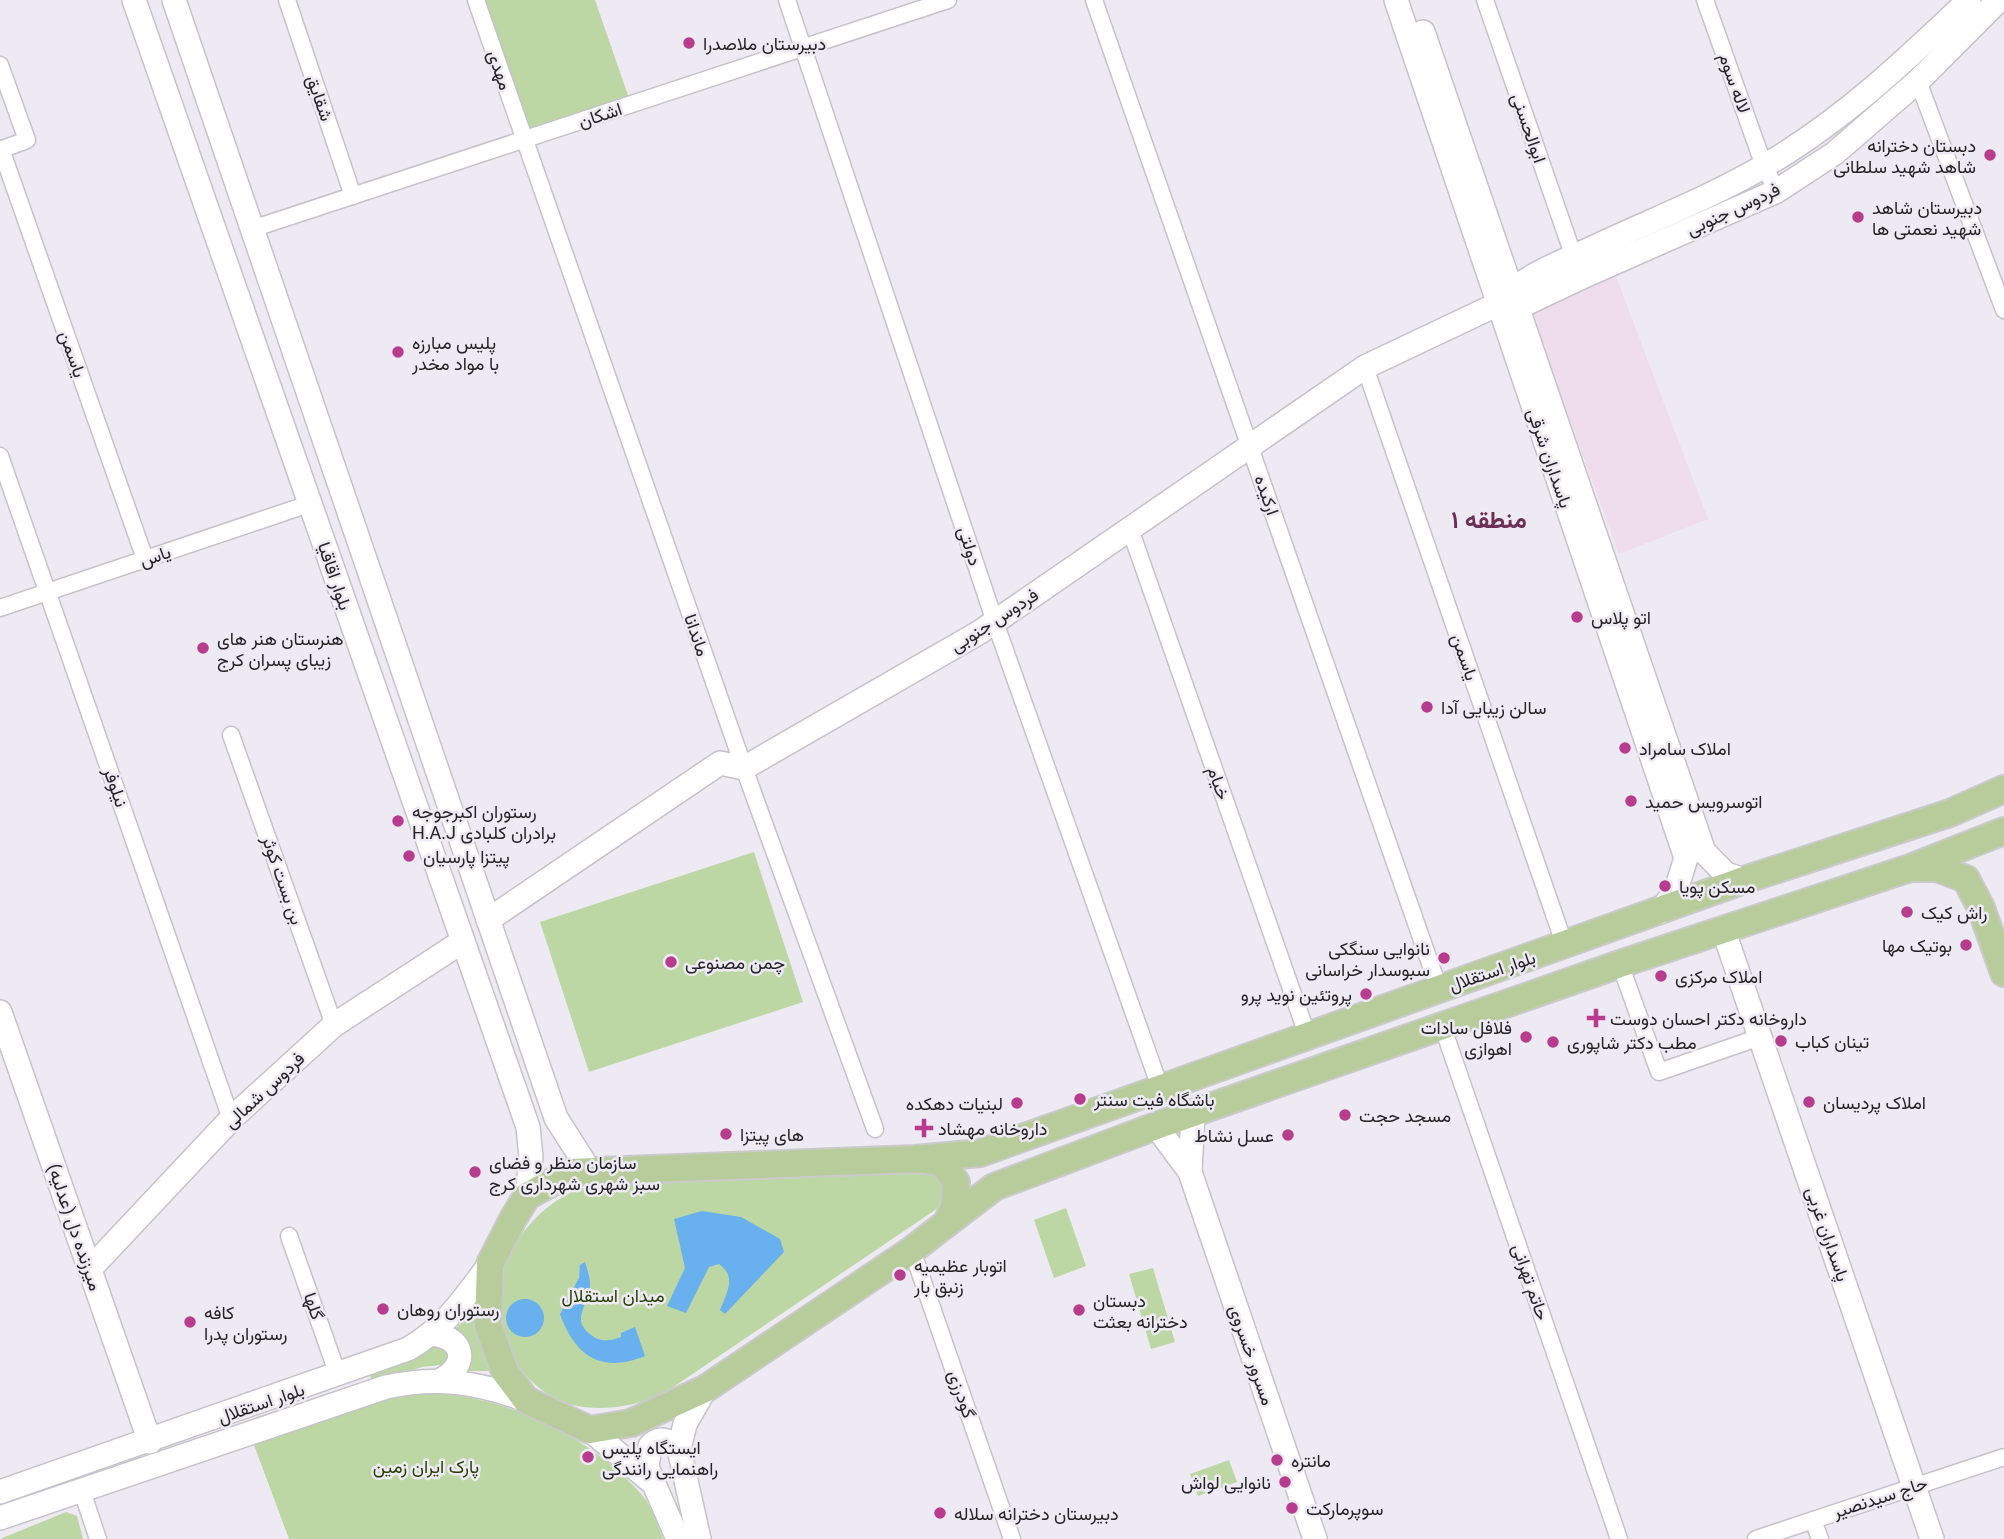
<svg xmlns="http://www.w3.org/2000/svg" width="2004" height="1539" font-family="Roboto,Vazirmatn,sans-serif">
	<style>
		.industrial { fill: #efdcec }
		.green { fill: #bdd7a4 }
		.water { fill: #68b0ee }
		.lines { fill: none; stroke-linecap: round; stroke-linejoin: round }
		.street-casing { stroke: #c5c2ca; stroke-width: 19 }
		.secondary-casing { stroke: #c5c2ca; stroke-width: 26 }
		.primary-casing { stroke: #cacacb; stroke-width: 30 }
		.street { stroke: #fff; stroke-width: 16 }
		.secondary { stroke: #fff; stroke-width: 23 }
		.primary { stroke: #b8cc9b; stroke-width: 26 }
		.poi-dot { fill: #b73c8d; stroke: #eeeaf3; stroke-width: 2.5 }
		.labels { text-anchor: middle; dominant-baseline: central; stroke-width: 5; stroke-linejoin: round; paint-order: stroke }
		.poi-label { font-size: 18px; fill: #242326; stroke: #eeeaf3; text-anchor: start }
		.street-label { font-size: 18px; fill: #242326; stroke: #eeeaf3 }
		.park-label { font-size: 18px; fill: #283f03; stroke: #eeeaf3 }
		.district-label { font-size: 24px; font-weight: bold; fill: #6c2f55; stroke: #eeeaf3 }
	</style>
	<rect width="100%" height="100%" fill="#eeeaf3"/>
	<path class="industrial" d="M1615,274L1708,519L1619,554L1530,311Z"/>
	<g class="green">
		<path d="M476,0H595L631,104L524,140Z"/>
		<path d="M754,852L803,1002L589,1072L540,922Z"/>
		<path d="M933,1171L946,1175L941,1206L660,1396C632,1406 602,1412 572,1405C548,1398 527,1381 515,1360C508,1347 501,1335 498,1321C489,1271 525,1216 568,1194C603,1176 670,1183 710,1181C784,1179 859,1176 933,1171Z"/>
		<path d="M1066,1208L1086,1266L1054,1278L1034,1220Z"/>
		<path d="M1153,1268L1175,1342L1151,1349L1129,1274Z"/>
		<path d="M475,1309L476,1322L496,1371H465L452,1332Z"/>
		<path d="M438,1342L448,1344L449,1364L422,1367L372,1383L370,1375L418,1357Z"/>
		<path d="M405,1393C491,1388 586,1431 642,1495C653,1507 657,1524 663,1539H289L254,1445Z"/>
		<path d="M1229,1460L1237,1482L1198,1496L1190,1474Z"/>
		<path d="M66,1512L77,1516L83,1539H0Z"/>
	</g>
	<g class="water">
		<path d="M702,1211L741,1217L780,1239L784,1252L725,1314L720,1310C727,1292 737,1277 719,1264L709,1267L686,1313L667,1306L685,1268L674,1219Z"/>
		<path d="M585,1262C587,1269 590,1277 590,1284C591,1304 569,1318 590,1334C600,1343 610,1341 621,1337V1333L635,1327L645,1356C601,1374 575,1356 560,1314L579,1278L580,1265Z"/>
		<circle cx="525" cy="1318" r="19"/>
	</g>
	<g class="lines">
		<g class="street-casing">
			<g id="street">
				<path d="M287,0L353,196"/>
				<path d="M476,0L744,768L875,1129"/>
				<path d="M787,0L995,622L1161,1090"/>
				<path d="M1094,0L1439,989"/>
				<path d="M1485,0L1577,266"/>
				<path d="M1705,0L1764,166L1777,191"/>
				<path d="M0,65L27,140L0,150"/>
				<path d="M1918,81L2004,310"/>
				<path d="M1,149L145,559"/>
				<path d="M252,229L948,0"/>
				<path d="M1365,367L1565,946"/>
				<path d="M0,456L231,1119"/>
				<path d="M1130,529L1308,1037"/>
				<path d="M0,608L309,504"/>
				<path d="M231,735L334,1025"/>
				<path d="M1620,964L1659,1072L1760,1037"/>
				<path d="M1442,1025L1619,1539"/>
				<path d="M289,1236L338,1375"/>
				<path d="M912,1250L1012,1539"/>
				<path d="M82,1491L98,1539"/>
				<path d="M1813,1520L1820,1539"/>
				<path d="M1756,1539L2004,1457"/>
			</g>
		</g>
		<g class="secondary-casing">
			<g id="secondary">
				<path d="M134,0L528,1127L531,1157L527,1196"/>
				<path d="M174,0L556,1118L589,1170"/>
				<path d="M1396,0L1686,858L1676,890L1660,912"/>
				<path d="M1423,32L1704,852L1726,874L1744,880"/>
				<path d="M1504,305L1519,307L1582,277L1777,191L1835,153L1918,81L1999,0"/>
				<path d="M488,920L720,763L744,768L980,632L1365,367L1498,304C1520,278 1556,264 1588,250C1647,222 1710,198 1766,165C1843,120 1905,61 1969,0"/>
				<path d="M1723,929L1932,1539"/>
				<path d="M0,1012L150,1442"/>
				<path d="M1156,1126L1190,1172L1315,1539"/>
				<path d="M1190,1172L1193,1113"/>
				<path d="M90,1269L231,1119L334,1025L463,941"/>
				<path d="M433,1334C465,1338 469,1365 441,1380"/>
				<path d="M590,1430L654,1484L678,1539"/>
				<path d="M654,1484L647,1467L650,1446C659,1436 670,1440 679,1449"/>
				<path d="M0,1492L408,1349C446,1327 464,1298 490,1264"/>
				<path d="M0,1518L386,1387C437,1376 477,1382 526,1400"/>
				<path d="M699,1539L679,1449L685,1424L705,1389"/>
			</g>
		</g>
		<g class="primary-casing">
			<g id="primary">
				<path d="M1915,868H1937L1966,879L1981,908L2004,973"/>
				<path d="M915,1159L942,1162L956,1182L954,1207L947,1223L912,1250L705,1389L631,1423L590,1430L526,1400L505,1372L488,1325L490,1264L513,1219L527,1196L571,1172L915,1159L980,1153L1744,880L1950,813L2004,789"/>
				<path d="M947,1223L994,1187L1156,1126L1620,964L1910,868L2004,831"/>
			</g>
		</g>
		<use href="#street" class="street"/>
		<use href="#secondary" class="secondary"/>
		<use href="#primary" class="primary"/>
	</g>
	<g class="poi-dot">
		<circle cx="689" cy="43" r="7"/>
		<circle cx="1990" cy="155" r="7"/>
		<circle cx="1858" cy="217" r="7"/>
		<circle cx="398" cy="352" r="7"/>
		<circle cx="1577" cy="617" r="7"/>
		<circle cx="203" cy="648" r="7"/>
		<circle cx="1427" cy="707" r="7"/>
		<circle cx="1625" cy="748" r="7"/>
		<circle cx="1631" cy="801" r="7"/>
		<circle cx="398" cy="821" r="7"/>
		<circle cx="409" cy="856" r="7"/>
		<circle cx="1665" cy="886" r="7"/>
		<circle cx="1907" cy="912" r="7"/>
		<circle cx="1966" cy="945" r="7"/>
		<circle cx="1444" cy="958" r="7"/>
		<circle cx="671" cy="962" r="7"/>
		<circle cx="1661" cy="976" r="7"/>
		<circle cx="1366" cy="994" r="7"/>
		<path d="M1592.5 1007.5h7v7h7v7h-7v7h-7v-7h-7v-7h7z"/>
		<circle cx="1526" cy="1037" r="7"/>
		<circle cx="1781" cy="1041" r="7"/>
		<circle cx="1553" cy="1042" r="7"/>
		<circle cx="1080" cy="1099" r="7"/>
		<circle cx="1809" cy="1102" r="7"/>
		<circle cx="1017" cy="1103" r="7"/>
		<circle cx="1345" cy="1115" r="7"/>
		<path d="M920.5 1117.5h7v7h7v7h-7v7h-7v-7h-7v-7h7z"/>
		<circle cx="726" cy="1134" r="7"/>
		<circle cx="1288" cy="1135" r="7"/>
		<circle cx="475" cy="1172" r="7"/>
		<circle cx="900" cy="1275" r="7"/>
		<circle cx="383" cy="1309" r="7"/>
		<circle cx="1079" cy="1310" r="7"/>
		<circle cx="190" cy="1322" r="7"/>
		<circle cx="588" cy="1457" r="7"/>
		<circle cx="1277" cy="1460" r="7"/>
		<circle cx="1285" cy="1482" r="7"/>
		<circle cx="1292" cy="1508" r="7"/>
		<circle cx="940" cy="1513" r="7"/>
	</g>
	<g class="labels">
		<g class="poi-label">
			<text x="703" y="43">دبیرستان ملاصدرا</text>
			<text x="1976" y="145" text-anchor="end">دبستان دخترانه<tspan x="1976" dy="21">شاهد شهید سلطانی</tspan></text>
			<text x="1872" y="207">دبیرستان شاهد<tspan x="1872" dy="21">شهید نعمتی ها</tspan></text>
			<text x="412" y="342">پلیس مبارزه<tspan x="412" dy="21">با مواد مخدر</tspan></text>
			<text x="1591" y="617">اتو پلاس</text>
			<text x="217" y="638">هنرستان هنر های<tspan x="217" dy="21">زیبای پسران کرج</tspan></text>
			<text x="1441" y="707">سالن زیبایی آدا</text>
			<text x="1639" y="748">املاک سامراد</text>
			<text x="1645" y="801">اتوسرویس حمید</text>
			<text x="412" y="811">رستوران اکبرجوجه<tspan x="412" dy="21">H.A.J برادران کلبادی</tspan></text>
			<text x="423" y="856">پیتزا پارسیان</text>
			<text x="1679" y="886">مسکن پویا</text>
			<text x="1921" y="912">راش کیک</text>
			<text x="1952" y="945" text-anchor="end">بوتیک مها</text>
			<text x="1430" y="948" text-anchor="end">نانوایی سنگکی<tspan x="1430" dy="21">سبوسدار خراسانی</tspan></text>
			<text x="685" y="962">چمن مصنوعی</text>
			<text x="1675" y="976">املاک مرکزی</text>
			<text x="1352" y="994" text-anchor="end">پروتئین نوید پرو</text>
			<text x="1610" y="1018">داروخانه دکتر احسان دوست</text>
			<text x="1512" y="1027" text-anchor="end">فلافل سادات<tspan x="1512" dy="21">اهوازی</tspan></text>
			<text x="1795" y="1041">تینان کباب</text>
			<text x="1567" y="1042">مطب دکتر شاپوری</text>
			<text x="1094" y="1099">باشگاه فیت سنتر</text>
			<text x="1823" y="1102">املاک پردیسان</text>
			<text x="1003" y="1103" text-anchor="end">لبنیات دهکده</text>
			<text x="1359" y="1115">مسجد حجت</text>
			<text x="938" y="1128">داروخانه مهشاد</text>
			<text x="740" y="1134">های پیتزا</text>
			<text x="1274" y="1135" text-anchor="end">عسل نشاط</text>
			<text x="489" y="1162">سازمان منظر و فضای<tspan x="489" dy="21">سبز شهری شهرداری کرج</tspan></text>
			<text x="914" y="1265">اتوبار عظیمیه<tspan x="914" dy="21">زنبق بار</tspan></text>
			<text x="1093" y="1300">دبستان<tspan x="1093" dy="21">دخترانه بعثت</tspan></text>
			<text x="397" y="1309">رستوران روهان</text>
			<text x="204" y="1312">کافه<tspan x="204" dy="21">رستوران پدرا</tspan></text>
			<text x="602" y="1447">ایستگاه پلیس<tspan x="602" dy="21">راهنمایی رانندگی</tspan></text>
			<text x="1291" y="1460">مانتره</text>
			<text x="1271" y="1482" text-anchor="end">نانوایی لواش</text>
			<text x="1306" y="1508">سوپرمارکت</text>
			<text x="954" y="1513">دبیرستان دخترانه سلاله</text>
		</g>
		<g class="street-label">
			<text transform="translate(500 70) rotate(71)">مهدی</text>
			<text transform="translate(1735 83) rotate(71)">لاله سوم</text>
			<text transform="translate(320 98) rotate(71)">شقایق</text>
			<text transform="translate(600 115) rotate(-18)">اشکان</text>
			<text transform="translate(1529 128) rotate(71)">ابوالحسنی</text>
			<text transform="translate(1733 209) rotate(-25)">فردوس جنوبی</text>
			<text transform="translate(73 354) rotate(71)">یاسمن</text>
			<text transform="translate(1550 458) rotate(71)">پاسداران شرقی</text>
			<text transform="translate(1267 495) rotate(71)">ارکیده</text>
			<text transform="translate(970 546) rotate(72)">دولتی</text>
			<text transform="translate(155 556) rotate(-19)">یاس</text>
			<text transform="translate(335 576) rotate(71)">بلوار اقاقیا</text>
			<text transform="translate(994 620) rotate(-33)">فردوس جنوبی</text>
			<text transform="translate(697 635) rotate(71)">ماندانا</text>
			<text transform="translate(1465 657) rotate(71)">یاسمن</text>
			<text transform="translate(1219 783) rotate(71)">خیام</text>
			<text transform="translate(116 787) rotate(71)">نیلوفر</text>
			<text transform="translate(283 880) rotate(71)">بن بست کوثر</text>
			<text transform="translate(1492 971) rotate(-19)">بلوار استقلال</text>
			<text transform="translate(264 1090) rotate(-43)">فردوس شمالی</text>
			<text transform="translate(75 1227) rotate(71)">میرزنده دل (عدلیه)</text>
			<text transform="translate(1828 1234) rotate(71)">پاسداران غربی</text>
			<text transform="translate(1531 1282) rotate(71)">حاتم تهرانی</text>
			<text transform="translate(314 1306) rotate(71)">گلها</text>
			<text transform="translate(1252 1355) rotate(71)">مسرور خسروی</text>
			<text transform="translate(962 1394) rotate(71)">گودرزی</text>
			<text transform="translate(261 1403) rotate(-19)">بلوار استقلال</text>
			<text transform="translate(1880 1497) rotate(-18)">حاج سیدنصیر</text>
		</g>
		<g class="park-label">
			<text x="613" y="1295">میدان استقلال</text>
			<text x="426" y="1466">پارک ایران زمین</text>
		</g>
		<g class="district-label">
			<text x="1489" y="520">منطقه ۱</text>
		</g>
	</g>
</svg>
